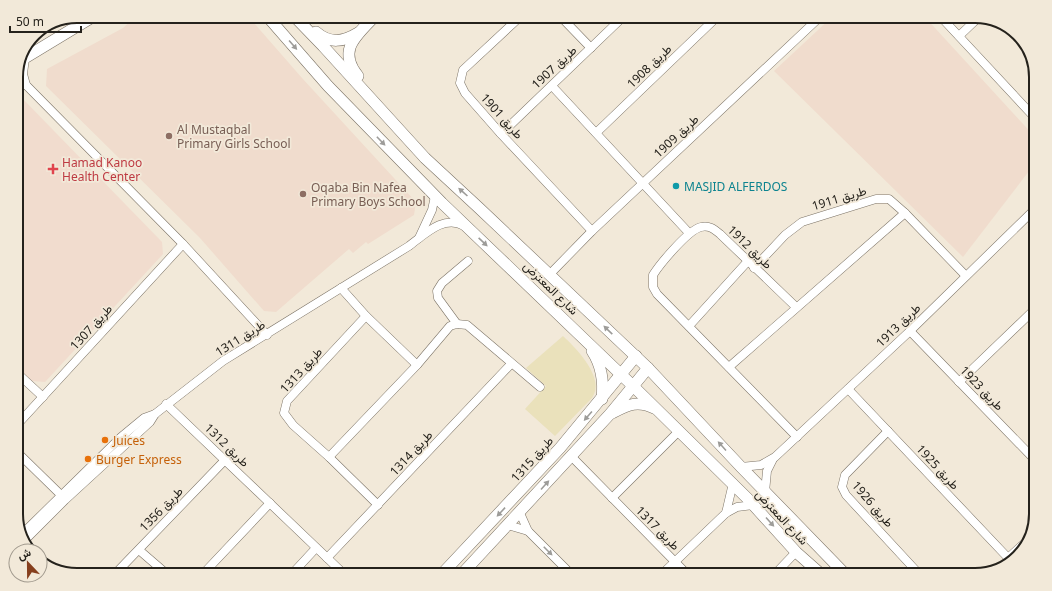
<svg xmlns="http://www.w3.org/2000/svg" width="1052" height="591" font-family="'Noto Sans',Vazirmatn,sans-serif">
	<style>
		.education { fill: #f0dccd }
		.medical { fill: #f1dcce }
		.sand { fill: #eae1bb }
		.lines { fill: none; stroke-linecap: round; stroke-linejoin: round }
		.street-casing { stroke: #7c7366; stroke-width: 9 }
		.secondary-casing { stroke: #7c7366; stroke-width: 12 }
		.street { stroke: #fff; stroke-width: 8 }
		.secondary { stroke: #fff; stroke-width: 11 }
		.oneway { fill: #9d9c99 }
		.education-dot { fill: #8d6e63; stroke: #f2e9d9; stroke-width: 1.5 }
		.health-dot { fill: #e0444e; stroke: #f2e9d9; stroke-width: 1.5 }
		.culture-dot { fill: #0f9aa8; stroke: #f2e9d9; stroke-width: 1.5 }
		.food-dot { fill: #e8710a; stroke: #f2e9d9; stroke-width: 1.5 }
		.labels { text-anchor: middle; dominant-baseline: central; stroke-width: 3.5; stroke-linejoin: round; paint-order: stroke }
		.street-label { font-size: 12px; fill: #25221c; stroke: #f2e9d9 }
		.education-label { font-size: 12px; fill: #785e54; stroke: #f2e9d9; text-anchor: start }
		.health-label { font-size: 12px; fill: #be3a42; stroke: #f2e9d9; text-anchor: start }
		.culture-label { font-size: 12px; fill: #0d838f; stroke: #f2e9d9; text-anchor: start }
		.food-label { font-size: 12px; fill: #c56008; stroke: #f2e9d9; text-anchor: start }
		.rim { fill: none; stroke: #25221c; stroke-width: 2 }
	</style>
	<rect width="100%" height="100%" fill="#f2e9d9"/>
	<g class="education">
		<path d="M136,16H248L302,78L416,202L414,215L368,244L366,242L353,253L349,249L276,312L264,311L200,238L46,86L47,69L123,28Z"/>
		<path d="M833,16H924L1036,138V162L963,257L774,71Z"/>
	</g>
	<path class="medical" d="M16,95H19L162,242L163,254L45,382L32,381L16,365Z"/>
	<path class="sand" d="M563,336C577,349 606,379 592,398L555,436L525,409L546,386L526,368Z"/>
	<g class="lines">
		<g class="street-casing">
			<g id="street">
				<path d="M521,16L463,70L460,83L465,93L501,134L592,231"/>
				<path d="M560,16L591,48"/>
				<path d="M940,16L1036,119"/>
				<path d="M959,36L979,17"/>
				<path d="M25,58L23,74L26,85"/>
				<path d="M16,80L26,85L183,244L267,335"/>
				<path d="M552,86L689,233"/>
				<path d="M596,133L718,16"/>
				<path d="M501,134L624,16"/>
				<path d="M419,238L432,210L435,196"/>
				<path d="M754,268L785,235L802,222L876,199H889L905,213L966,276"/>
				<path d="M550,274L592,231L821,16"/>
				<path d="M341,288L366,316L417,365"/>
				<path d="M796,307L720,234C714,229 709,225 701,227C688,230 660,264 653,275V287L657,294L797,437"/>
				<path d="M366,316L287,401L284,413L293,425L329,457L378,505"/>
				<path d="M457,324L438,298L437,291L442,283L468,261"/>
				<path d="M689,326L748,261"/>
				<path d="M910,331L1036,461"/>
				<path d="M729,367L905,213"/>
				<path d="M16,372L43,397"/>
				<path d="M959,382L1036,308"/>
				<path d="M848,389L1011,561"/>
				<path d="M166,404L345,575"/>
				<path d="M16,426L183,244"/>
				<path d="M888,431L845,475L842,487L846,495L920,575"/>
				<path d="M16,451L61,495"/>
				<path d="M571,456L688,575"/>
				<path d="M329,457L417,365L450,326L457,324L467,325L540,387"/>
				<path d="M741,467L761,465L775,457L910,331L1036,208"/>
				<path d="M765,492L767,471L773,459"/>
				<path d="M612,498L679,431"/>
				<path d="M520,513L528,531L572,575"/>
				<path d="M726,513L733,483"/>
				<path d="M508,525L528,531"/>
				<path d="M22,534L121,437L144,418L155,414"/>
				<path d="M24,541L65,500L150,422L155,414L223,361L409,246C424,235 444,214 464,226"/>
				<path d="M139,550L168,575"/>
				<path d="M327,558L511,364"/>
				<path d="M1008,558L1029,539"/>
				<path d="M114,575L225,460"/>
				<path d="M202,575L270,503"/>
				<path d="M291,575L316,548"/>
				<path d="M661,575L726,513L737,507L753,505"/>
				<path d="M774,575L796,552"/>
			</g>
		</g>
		<g class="secondary-casing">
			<g id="secondary">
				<path d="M267,16L328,86L442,203L633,386L747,498L796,552L822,575"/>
				<path d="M294,16L323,46L425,158L479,208L648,368L741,467L846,575"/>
				<path d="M316,32C330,44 343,42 358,33"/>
				<path d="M23,59L94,16"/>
				<path d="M358,76C337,50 356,36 375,16"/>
				<path d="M592,351C602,366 604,381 602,399"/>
				<path d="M612,413C628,405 637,400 654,408"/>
				<path d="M441,575L560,448L636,356"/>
				<path d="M461,575L610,414L648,368"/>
			</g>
		</g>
		<use href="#street" class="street"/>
		<use href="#secondary" class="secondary"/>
	</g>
	<defs><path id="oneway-solid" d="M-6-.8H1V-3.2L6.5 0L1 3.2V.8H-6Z"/></defs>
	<g class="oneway">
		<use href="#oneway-solid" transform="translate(293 45) rotate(49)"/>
		<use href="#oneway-solid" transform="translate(381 141) rotate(46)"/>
		<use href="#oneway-solid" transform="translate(463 192) rotate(-138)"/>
		<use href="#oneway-solid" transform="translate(483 242) rotate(43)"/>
		<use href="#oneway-solid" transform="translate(608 330) rotate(-136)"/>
		<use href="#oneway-solid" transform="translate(588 416) rotate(131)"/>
		<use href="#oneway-solid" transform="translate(722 446) rotate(-132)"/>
		<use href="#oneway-solid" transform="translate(545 485) rotate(-48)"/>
		<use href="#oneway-solid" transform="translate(501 512) rotate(133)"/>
		<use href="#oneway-solid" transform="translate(770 522) rotate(48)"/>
		<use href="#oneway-solid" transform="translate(548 551) rotate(45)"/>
	</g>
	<g class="education-dot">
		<circle cx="169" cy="136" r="4"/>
		<circle cx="303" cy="194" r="4"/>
	</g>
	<path class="health-dot" d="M51 163h4v4h4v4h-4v4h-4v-4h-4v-4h4z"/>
	<circle class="culture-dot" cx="676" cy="186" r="4"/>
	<g class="food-dot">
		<circle cx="105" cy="440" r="4"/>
		<circle cx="88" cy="459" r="4"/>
	</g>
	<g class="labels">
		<g class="street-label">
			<text transform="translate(649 66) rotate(-44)">طريق 1908</text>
			<text transform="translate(554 67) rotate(-43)">طريق 1907</text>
			<text transform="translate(502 116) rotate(48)">طريق 1901</text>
			<text transform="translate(676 136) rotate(-43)">طريق 1909</text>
			<text transform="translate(839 198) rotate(-17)">طريق 1911</text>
			<text transform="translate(750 247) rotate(44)">طريق 1912</text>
			<text transform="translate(551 288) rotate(44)">شارع المعترض</text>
			<text transform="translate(898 325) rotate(-44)">طريق 1913</text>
			<text transform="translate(91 327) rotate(-48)">طريق 1307</text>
			<text transform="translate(240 338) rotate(-32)">طريق 1311</text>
			<text transform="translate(301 370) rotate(-48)">طريق 1313</text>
			<text transform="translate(982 388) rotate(46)">طريق 1923</text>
			<text transform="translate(227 445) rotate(44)">طريق 1312</text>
			<text transform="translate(411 453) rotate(-47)">طريق 1314</text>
			<text transform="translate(532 459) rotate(-48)">طريق 1315</text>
			<text transform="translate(938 467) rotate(47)">طريق 1925</text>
			<text transform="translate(873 504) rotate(49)">طريق 1926</text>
			<text transform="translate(161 509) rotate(-46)">طريق 1356</text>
			<text transform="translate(782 517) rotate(47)">شارع المعترض</text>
			<text transform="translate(658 528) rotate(45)">طريق 1317</text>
		</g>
		<g class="education-label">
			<text x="177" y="129">Al Mustaqbal<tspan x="177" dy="14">Primary Girls School</tspan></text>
			<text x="311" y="187">Oqaba Bin Nafea<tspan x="311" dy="14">Primary Boys School</tspan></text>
		</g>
		<g class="health-label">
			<text x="62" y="162">Hamad Kanoo<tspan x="62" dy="14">Health Center</tspan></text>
		</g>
		<g class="culture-label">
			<text x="684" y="186">MASJID ALFERDOS</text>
		</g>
		<g class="food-label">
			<text x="113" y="440">Juices</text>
			<text x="96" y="459">Burger Express</text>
		</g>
	</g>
	<path d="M0 0H1052V591H0ZM77 23H975A54 54 0 0 1 1029 77V514A54 54 0 0 1 975 568H77A54 54 0 0 1 23 514V77A54 54 0 0 1 77 23Z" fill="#f2e9d9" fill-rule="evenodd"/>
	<path class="rim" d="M77 23H975A54 54 0 0 1 1029 77V514A54 54 0 0 1 975 568H77A54 54 0 0 1 23 514V77A54 54 0 0 1 77 23Z"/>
	<g transform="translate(28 563) rotate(338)"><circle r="19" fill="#f2e9d9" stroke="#a0998d"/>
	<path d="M0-3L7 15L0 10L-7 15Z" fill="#863f1d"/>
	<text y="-6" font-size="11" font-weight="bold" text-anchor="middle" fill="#25221c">ش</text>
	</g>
	<path d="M10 26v6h71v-6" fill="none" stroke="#25221c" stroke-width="2"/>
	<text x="16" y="26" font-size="12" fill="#25221c" stroke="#f2e9d9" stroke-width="3" paint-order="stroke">50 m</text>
</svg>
